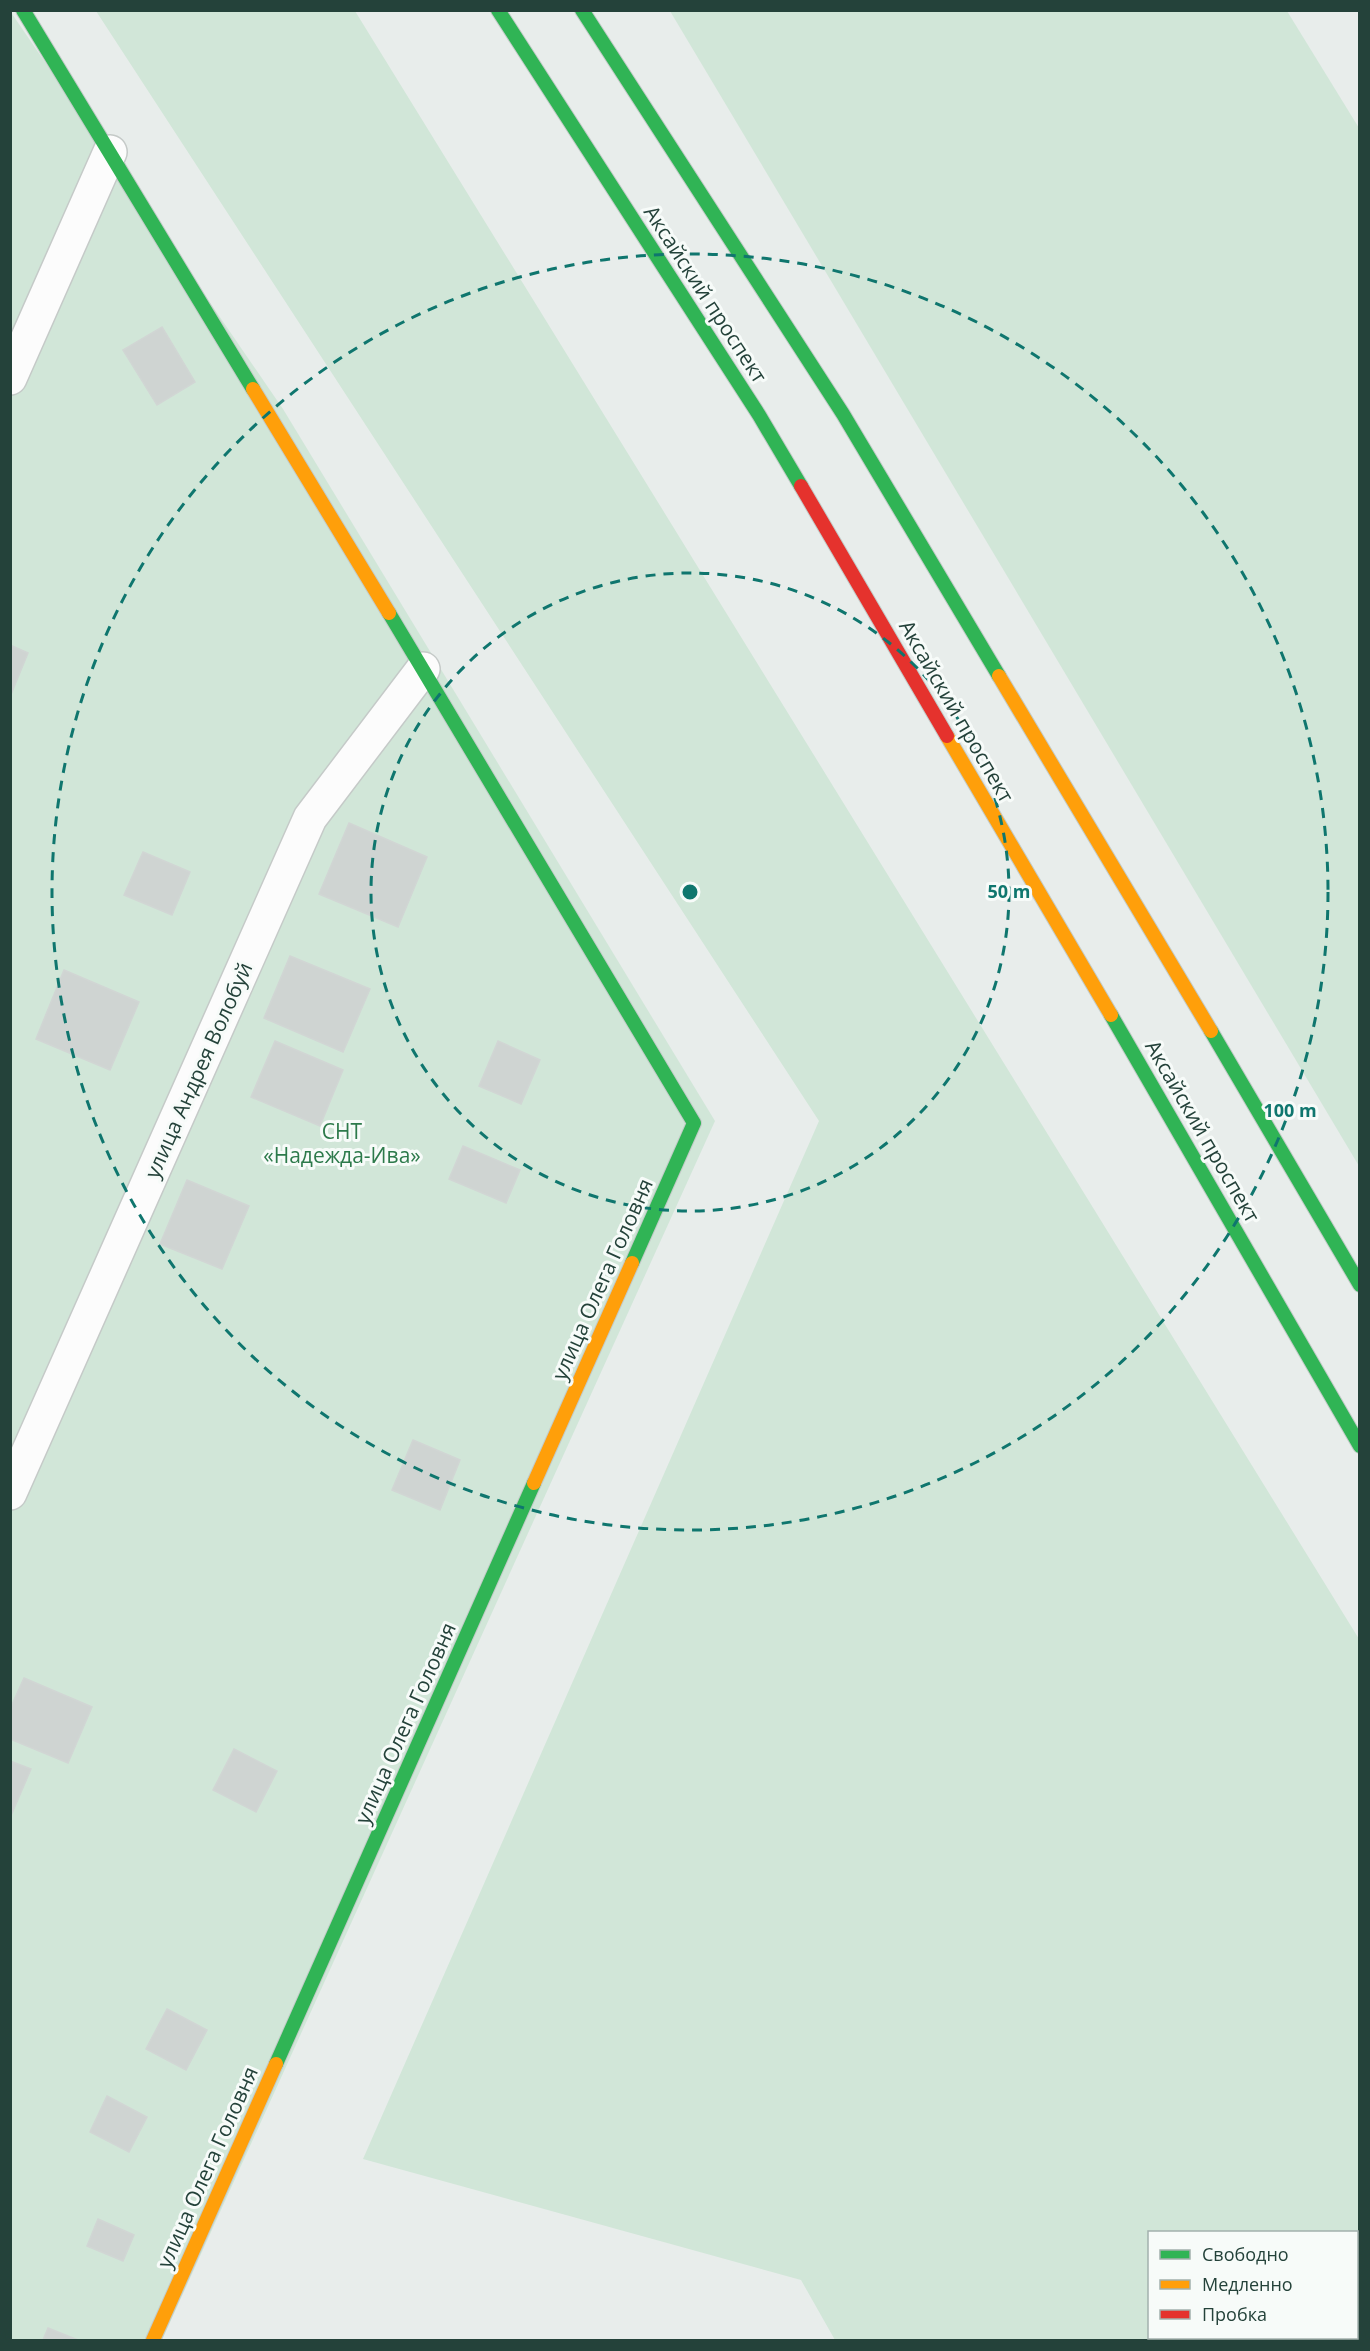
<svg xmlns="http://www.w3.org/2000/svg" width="1370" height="2351" font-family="'Open Sans',sans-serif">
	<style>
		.green { fill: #d1e6d8; fill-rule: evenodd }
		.building { fill: #cfd4d2; stroke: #d1d6d4; stroke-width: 1.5 }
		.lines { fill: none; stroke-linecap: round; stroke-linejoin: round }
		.street-casing { stroke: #c5cac8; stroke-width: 36 }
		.fast-casing { stroke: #c3cbc8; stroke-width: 16 }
		.slow-casing { stroke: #c3cbc8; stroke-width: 16 }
		.jam-casing { stroke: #c3cbc8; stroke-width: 16 }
		.street { stroke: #fcfcfc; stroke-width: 33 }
		.fast { stroke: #30b455; stroke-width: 14 }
		.slow { stroke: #ff9f0a; stroke-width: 14 }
		.jam { stroke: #e5322d; stroke-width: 14 }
		.ring { fill: none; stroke: #0f766e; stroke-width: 3; stroke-dasharray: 10 8 }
		.labels { text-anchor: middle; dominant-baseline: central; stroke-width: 6; stroke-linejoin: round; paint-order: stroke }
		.street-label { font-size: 21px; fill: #24423a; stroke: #f7fbf9 }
		.park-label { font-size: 21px; fill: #2d7a4b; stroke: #f7fbf9 }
		.centre { fill: #0f766e; stroke: #f7fbf9; stroke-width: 3 }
		.ring-label { font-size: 18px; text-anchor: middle; font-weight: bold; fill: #0f766e; stroke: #f7fbf9; stroke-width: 6; stroke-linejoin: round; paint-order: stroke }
	</style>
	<rect width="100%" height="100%" fill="#e8edeb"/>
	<g class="green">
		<path d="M10,11L283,409L715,1121L162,2340H11Z"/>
		<path d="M96,11H355L1359,1639V2340H835L801,2280L363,2159L819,1121ZM1150,2232H1356V2338H1150Z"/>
		<path d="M670,11H1287L1359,128V1166Z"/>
	</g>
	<g class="building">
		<path d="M162,327L195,382L157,405L123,350Z"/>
		<path d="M10,645L28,653L10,697Z"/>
		<path d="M349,823L427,857L398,927L319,894Z"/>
		<path d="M143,852L190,872L172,915L124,895Z"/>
		<path d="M290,956L370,989L343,1052L264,1018Z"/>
		<path d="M64,970L139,1002L110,1070L36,1039Z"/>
		<path d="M275,1041L343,1070L320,1126L251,1097Z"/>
		<path d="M498,1041L540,1060L521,1104L479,1086Z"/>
		<path d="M463,1146L520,1170L506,1203L449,1179Z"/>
		<path d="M187,1180L249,1206L222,1269L160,1244Z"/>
		<path d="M413,1440L460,1460L440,1510L392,1490Z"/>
		<path d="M24,1678L92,1707L68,1763L10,1739V1709Z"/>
		<path d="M234,1749L277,1771L256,1812L213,1790Z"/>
		<path d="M10,1761L31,1769L10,1818Z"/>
		<path d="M167,2009L207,2030L186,2070L146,2049Z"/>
		<path d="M107,2096L147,2117L129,2152L90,2132Z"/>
		<path d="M98,2219L134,2235L123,2261L87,2246Z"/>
		<path d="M48,2328L78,2340H43Z"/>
	</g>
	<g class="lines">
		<g class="street-casing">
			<g id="street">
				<path d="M10,378L110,152"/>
				<path d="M10,1493L310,818L423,669"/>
			</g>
		</g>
		<g class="fast-casing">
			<g id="fast">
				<path d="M23,10L253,389"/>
				<path d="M498,10L759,415L801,486"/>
				<path d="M582,10L843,414L999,676"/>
				<path d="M389,613L694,1123L632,1263"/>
				<path d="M1111,1015L1360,1446"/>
				<path d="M1211,1031L1360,1285"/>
				<path d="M276,2064L534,1483"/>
			</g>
		</g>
		<g class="slow-casing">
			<g id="slow">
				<path d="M253,389L389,613"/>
				<path d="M999,676L1211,1031"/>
				<path d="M947,736L1111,1015"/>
				<path d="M534,1483L632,1263"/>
				<path d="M153,2340L276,2064"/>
			</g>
		</g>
		<g class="jam-casing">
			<path id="jam" d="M801,486L947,736"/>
		</g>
		<use href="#street" class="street"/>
		<use href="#fast" class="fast"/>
		<use href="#slow" class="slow"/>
		<use href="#jam" class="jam"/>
	</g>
	<g class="ring">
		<circle cx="690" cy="892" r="319"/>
		<circle cx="690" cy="892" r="638"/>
	</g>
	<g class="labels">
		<g class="street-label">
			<text transform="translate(706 294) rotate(57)">Аксайский проспект</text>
			<text transform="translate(957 711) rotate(60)">Аксайский проспект</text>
			<text transform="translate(198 1070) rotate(-66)">улица Андрея Волобуй</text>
			<text transform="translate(1203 1131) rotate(60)">Аксайский проспект</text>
			<text transform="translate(602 1279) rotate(-66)">улица Олега Головня</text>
			<text transform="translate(405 1723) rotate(-66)">улица Олега Головня</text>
			<text transform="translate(207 2167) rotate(-66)">улица Олега Головня</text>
		</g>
		<g class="park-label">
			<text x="342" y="1131">СНТ<tspan x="342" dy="24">«Надежда-Ива»</tspan></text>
		</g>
	</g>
	<circle cx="690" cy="892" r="9" class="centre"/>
	<g class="ring-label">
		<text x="1009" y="898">50 m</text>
		<text x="1290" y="1117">100 m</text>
	</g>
	<rect width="1370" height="2351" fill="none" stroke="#24423a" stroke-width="24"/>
	<rect x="1148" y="2231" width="210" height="108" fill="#f7fbf9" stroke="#a3b1ad" stroke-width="1.5"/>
	<rect x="1160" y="2250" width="30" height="9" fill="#30b455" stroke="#a3b1ad" stroke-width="1.5"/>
	<text x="1202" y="2261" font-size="18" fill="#24423a">Свободно</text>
	<rect x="1160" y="2280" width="30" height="9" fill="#ff9f0a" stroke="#a3b1ad" stroke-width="1.5"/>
	<text x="1202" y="2291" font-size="18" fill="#24423a">Медленно</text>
	<rect x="1160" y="2310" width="30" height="9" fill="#e5322d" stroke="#a3b1ad" stroke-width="1.5"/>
	<text x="1202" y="2321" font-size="18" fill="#24423a">Пробка</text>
</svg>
